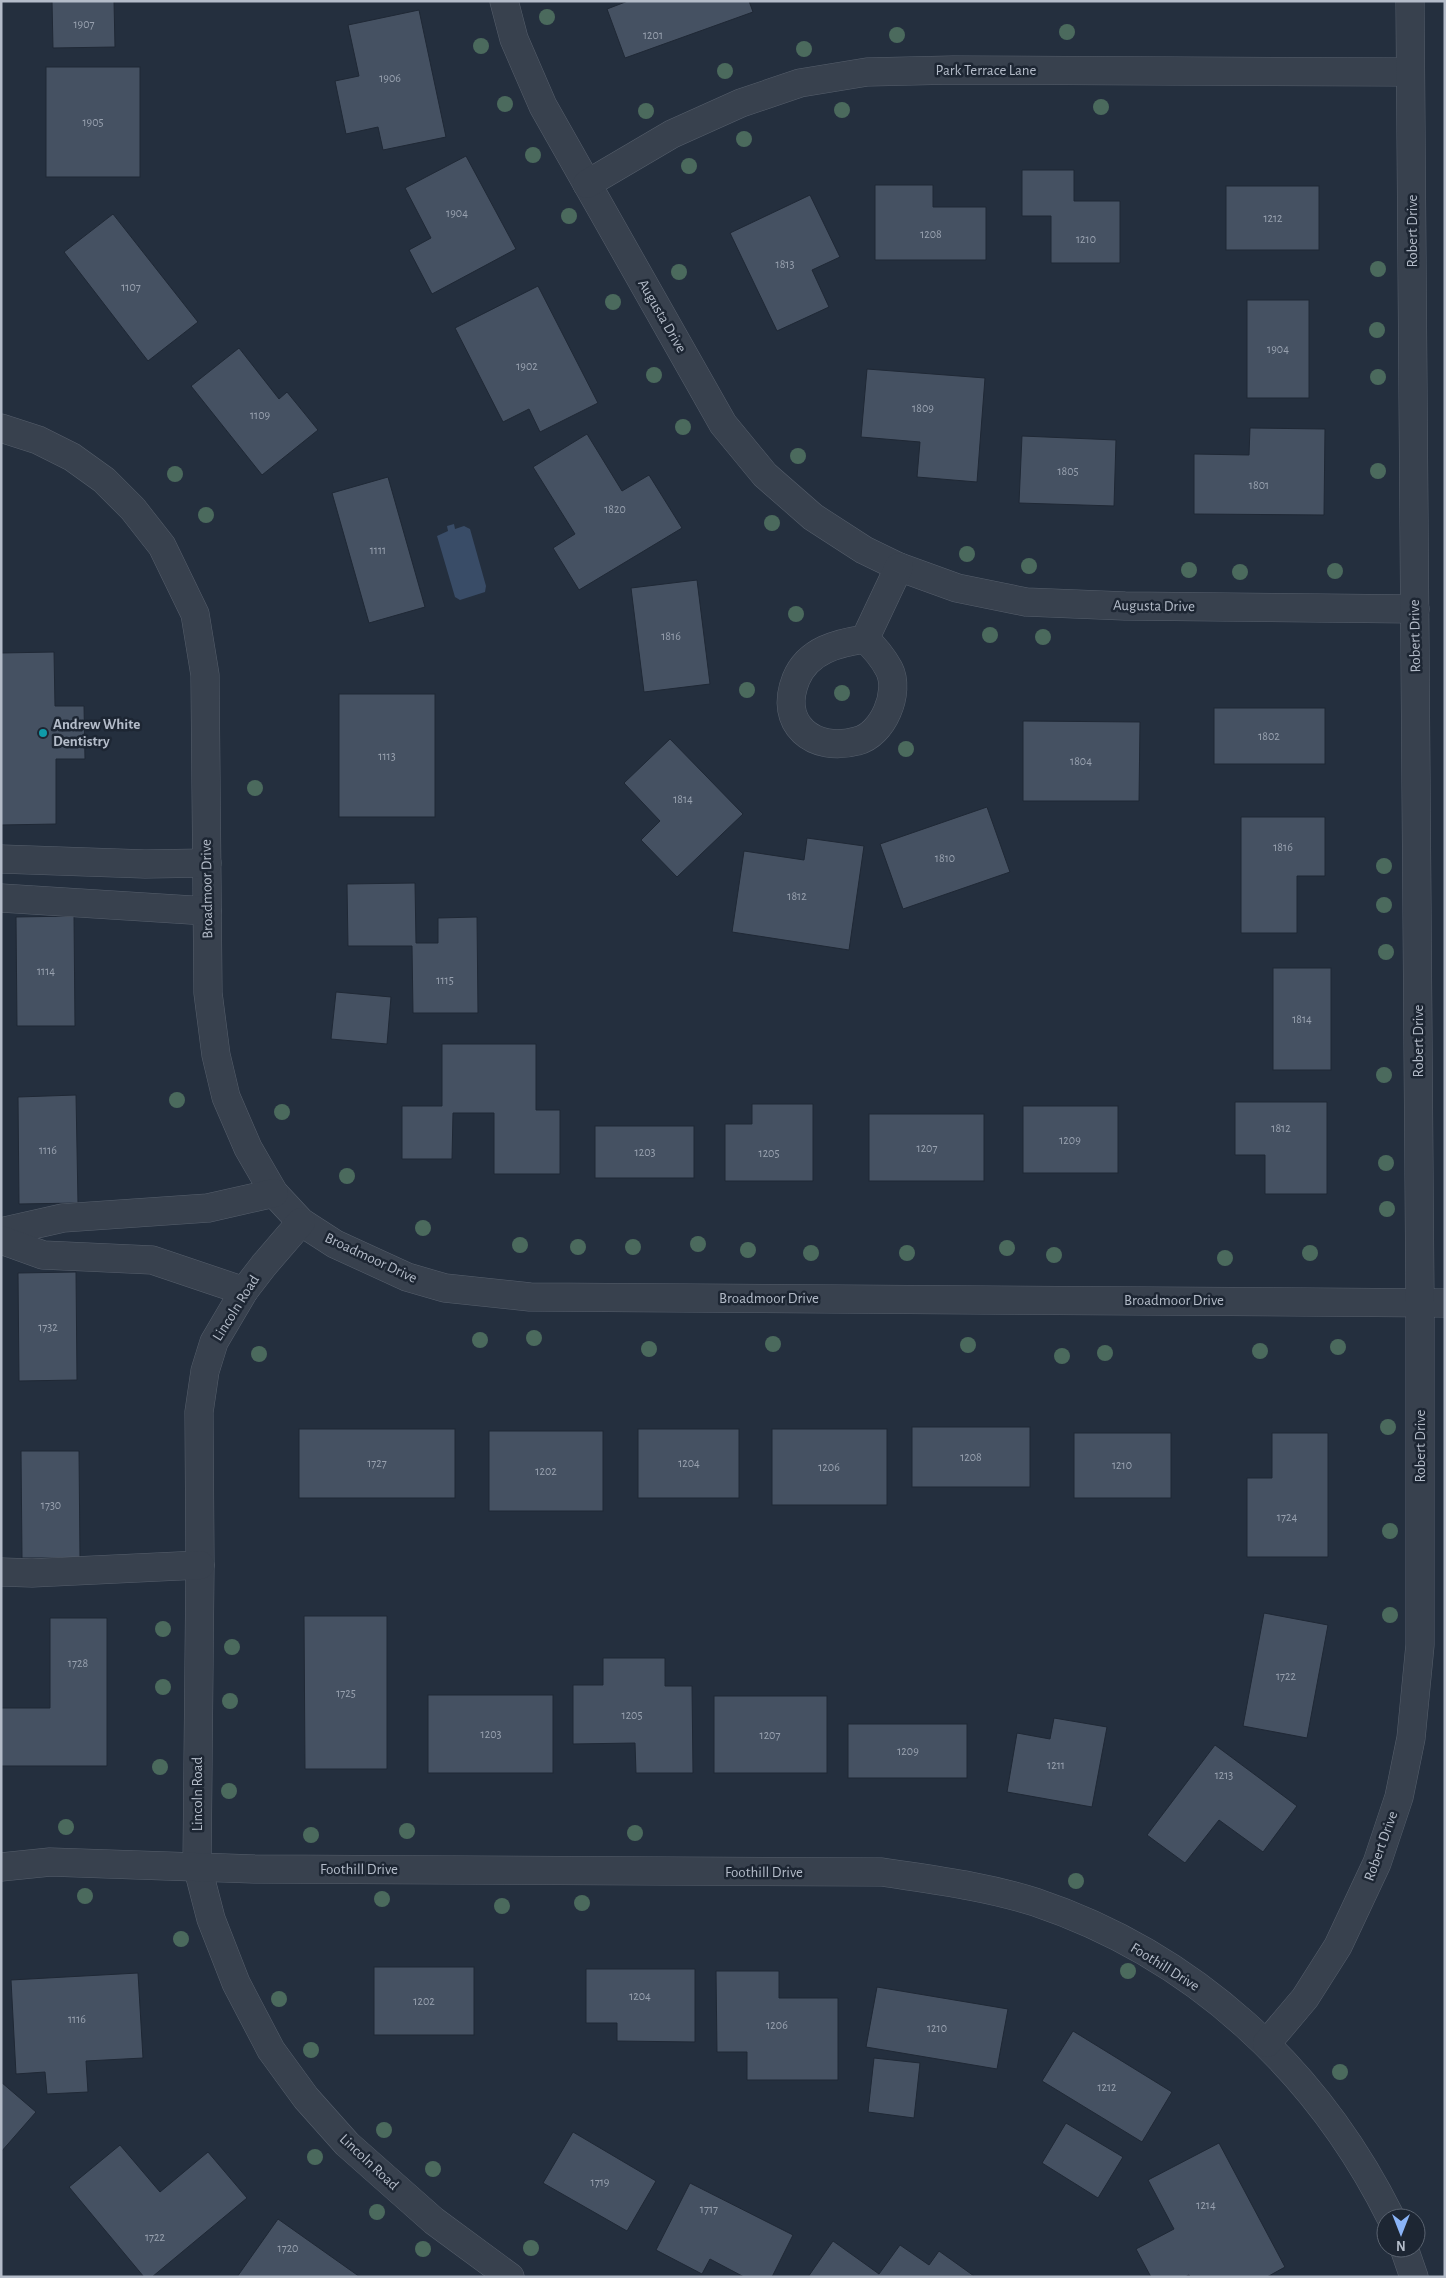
<svg xmlns="http://www.w3.org/2000/svg" width="1446" height="2278" font-family="'Alegreya Sans',sans-serif">
	<style>
		.water { fill: #394c67 }
		.building { fill: #455162; stroke: #1f2835 }
		.lines { fill: none; stroke-linecap: round; stroke-linejoin: round }
		.minor-casing { stroke: #565f6c; stroke-width: 29 }
		.minor { stroke: #38414e; stroke-width: 28 }
		.tree { fill: #4b6a5d }
		.culture-dot { fill: #0f9aa8; stroke: #1d2633; stroke-width: 2 }
		.labels { text-anchor: middle; dominant-baseline: central; stroke-width: 5; stroke-linejoin: round; paint-order: stroke }
		.number-label { font-size: 12px; fill: #98a1af }
		.street-label { font-size: 15px; fill: #b4bcc9; stroke: #1d2633 }
		.poi-label { font-size: 15px; font-weight: bold; fill: #b4bcc9; stroke: #1d2633; text-anchor: start }
	</style>
	<rect width="100%" height="100%" fill="#242f3e"/>
	<path class="water" d="M454,524L455,529L464,526L470,529L486,586L485,592L460,600L455,597L437,536L448,531L447,526Z"/>
	<g class="building">
		<path d="M52,1H114L115,47L53,48Z"/>
		<path d="M628,1H749L753,12L625,58L607,9Z"/>
		<path d="M419,10L446,137L383,150L378,127L346,134L335,81L359,76L348,25Z"/>
		<rect x="46" y="67" width="94" height="110"/>
		<path d="M466,156L516,249L432,294L409,250L431,238L405,188Z"/>
		<path d="M1022,170H1074V201H1120V263H1051V216H1022Z"/>
		<path d="M875,185H933V207H986V260H875Z"/>
		<rect x="1226" y="186" width="93" height="64"/>
		<path d="M810,195L840,257L812,270L829,307L777,331L730,233Z"/>
		<path d="M113,214L198,322L148,361L64,252Z"/>
		<path d="M538,286L598,403L540,432L529,409L503,422L455,328Z"/>
		<rect x="1247" y="300" width="62" height="98"/>
		<path d="M239,348L279,399L287,392L318,430L262,475L191,386Z"/>
		<path d="M867,369L985,378L977,482L917,477L920,442L861,437Z"/>
		<path d="M1250,428L1325,429L1324,515L1194,514V454L1249,455Z"/>
		<path d="M587,434L622,491L649,475L682,528L579,590L553,548L575,534L533,467Z"/>
		<path d="M1022,436L1116,440L1114,506L1019,503Z"/>
		<path d="M388,477L425,607L369,623L332,493Z"/>
		<path d="M697,580L710,684L644,692L631,588Z"/>
		<path d="M54,652L55,706H84L85,759H56V824L1,825V653Z"/>
		<rect x="339" y="694" width="96" height="123"/>
		<rect x="1214" y="708" width="111" height="56"/>
		<path d="M1023,721L1140,722L1139,801H1023Z"/>
		<path d="M670,739L743,814L677,877L641,840L660,821L624,783Z"/>
		<path d="M987,807L1010,872L903,909L880,844Z"/>
		<path d="M1241,817H1325V876H1297V933H1241Z"/>
		<path d="M807,838L864,846L849,950L732,932L744,851L804,860Z"/>
		<path d="M415,883L416,943H438V918L477,917L478,1013H413L412,946H348L347,884Z"/>
		<path d="M74,916L75,1026H17L16,917Z"/>
		<rect x="1273" y="968" width="58" height="102"/>
		<path d="M336,992L391,997L387,1044L331,1039Z"/>
		<path d="M442,1044H536V1110H560V1174H494V1113H453L452,1159H402V1106H442Z"/>
		<path d="M76,1095L78,1203L19,1204L18,1097Z"/>
		<path d="M1235,1102H1327V1194H1265V1155H1235Z"/>
		<path d="M752,1104H813V1181H725V1124H752Z"/>
		<rect x="1023" y="1106" width="95" height="67"/>
		<rect x="869" y="1114" width="115" height="67"/>
		<rect x="595" y="1126" width="99" height="52"/>
		<path d="M76,1272L77,1380L19,1381L18,1273Z"/>
		<rect x="912" y="1427" width="118" height="60"/>
		<rect x="299" y="1429" width="156" height="69"/>
		<rect x="638" y="1429" width="101" height="69"/>
		<rect x="772" y="1429" width="115" height="76"/>
		<rect x="489" y="1431" width="114" height="80"/>
		<rect x="1074" y="1433" width="97" height="65"/>
		<path d="M1272,1433H1328V1557H1247V1478H1272Z"/>
		<path d="M21,1451H79L80,1558H22Z"/>
		<path d="M1264,1613L1328,1625L1307,1738L1243,1726Z"/>
		<path d="M304,1616H387V1769H305Z"/>
		<path d="M50,1618H107V1766H1V1708H50Z"/>
		<path d="M603,1658H665V1686H692L693,1773H636L635,1743L573,1744V1685H603Z"/>
		<rect x="428" y="1695" width="125" height="78"/>
		<rect x="714" y="1696" width="113" height="77"/>
		<path d="M1054,1718L1107,1727L1092,1807L1007,1792L1017,1733L1050,1739Z"/>
		<rect x="848" y="1724" width="119" height="54"/>
		<path d="M1215,1745L1297,1806L1263,1852L1219,1820L1185,1863L1147,1835Z"/>
		<rect x="374" y="1967" width="100" height="68"/>
		<path d="M586,1969H695V2042L617,2041V2023H586Z"/>
		<path d="M716,1971H779V1998H838V2080H747V2052H717Z"/>
		<path d="M138,1973L143,2058L86,2061L88,2092L47,2094L45,2072L16,2074L11,1980Z"/>
		<path d="M877,1987L1008,2009L997,2069L866,2047Z"/>
		<path d="M1073,2031L1172,2092L1142,2142L1042,2081Z"/>
		<path d="M874,2058L920,2063L914,2118L868,2112Z"/>
		<path d="M1,2082L36,2112L1,2152Z"/>
		<path d="M1066,2123L1123,2157L1098,2198L1042,2163Z"/>
		<path d="M573,2132L656,2181L627,2231L543,2183Z"/>
		<path d="M1219,2143L1285,2267L1267,2277H1190L1189,2275L1185,2277H1151L1136,2249L1174,2229L1148,2180Z"/>
		<path d="M120,2145L160,2192L208,2152L247,2198L152,2277H144L69,2187Z"/>
		<path d="M690,2183L793,2235L772,2277H744L710,2259L702,2274L656,2250Z"/>
		<path d="M278,2219L360,2277H237Z"/>
		<path d="M833,2241L879,2274L900,2245L929,2265L939,2251L974,2276L808,2277Z"/>
	</g>
	<g class="lines">
		<g class="minor-casing">
			<g id="minor">
				<path d="M504,1L514,39L543,106L723,424L765,475L813,517L864,550L899,567L957,588L1026,602L1125,606L1415,609"/>
				<path d="M587,184L672,134L741,103L800,83L867,72L953,70L1410,72"/>
				<path d="M1,428L38,440L72,457L104,480L133,509L162,546L195,614L205,675L208,993L216,1055L226,1097L248,1148L274,1193L301,1222L335,1244L407,1277L445,1288L530,1297L1445,1303"/>
				<path d="M865,639C838,643 808,650 796,679C778,724 813,753 857,741C883,735 901,692 889,669C883,658 874,647 865,639L899,567"/>
				<path d="M1,859L145,864L207,863"/>
				<path d="M1,898L207,911"/>
				<path d="M301,1222L264,1265L244,1291L214,1342L205,1371L199,1412L200,1565L197,1865L211,1919L236,1983L271,2050L306,2098L347,2144L434,2221L510,2277"/>
				<path d="M1,1232L63,1218L208,1208L274,1193"/>
				<path d="M1,1240L43,1255L152,1260L244,1291"/>
				<path d="M1,1572L32,1573L200,1565"/>
				<path d="M1,1867L50,1862L254,1869L882,1872C934,1880 985,1886 1035,1902C1193,1955 1317,2069 1391,2218"/>
				<path d="M1267,2043L1305,1998L1338,1946L1377,1863L1399,1797L1411,1738L1420,1645V1302L1410,1"/>
				<path d="M1404,2248L1414,2277"/>
			</g>
		</g>
		<use href="#minor" class="minor"/>
	</g>
	<g class="tree">
		<circle cx="547" cy="17" r="8"/>
		<circle cx="1067" cy="32" r="8"/>
		<circle cx="897" cy="35" r="8"/>
		<circle cx="481" cy="46" r="8"/>
		<circle cx="804" cy="49" r="8"/>
		<circle cx="725" cy="71" r="8"/>
		<circle cx="505" cy="104" r="8"/>
		<circle cx="1101" cy="107" r="8"/>
		<circle cx="842" cy="110" r="8"/>
		<circle cx="646" cy="111" r="8"/>
		<circle cx="744" cy="139" r="8"/>
		<circle cx="533" cy="155" r="8"/>
		<circle cx="689" cy="166" r="8"/>
		<circle cx="569" cy="216" r="8"/>
		<circle cx="1378" cy="269" r="8"/>
		<circle cx="679" cy="272" r="8"/>
		<circle cx="613" cy="302" r="8"/>
		<circle cx="1377" cy="330" r="8"/>
		<circle cx="654" cy="375" r="8"/>
		<circle cx="1378" cy="377" r="8"/>
		<circle cx="683" cy="427" r="8"/>
		<circle cx="798" cy="456" r="8"/>
		<circle cx="1378" cy="471" r="8"/>
		<circle cx="175" cy="474" r="8"/>
		<circle cx="206" cy="515" r="8"/>
		<circle cx="772" cy="523" r="8"/>
		<circle cx="967" cy="554" r="8"/>
		<circle cx="1029" cy="566" r="8"/>
		<circle cx="1189" cy="570" r="8"/>
		<circle cx="1335" cy="571" r="8"/>
		<circle cx="1240" cy="572" r="8"/>
		<circle cx="796" cy="614" r="8"/>
		<circle cx="990" cy="635" r="8"/>
		<circle cx="1043" cy="637" r="8"/>
		<circle cx="747" cy="690" r="8"/>
		<circle cx="842" cy="693" r="8"/>
		<circle cx="906" cy="749" r="8"/>
		<circle cx="255" cy="788" r="8"/>
		<circle cx="1384" cy="866" r="8"/>
		<circle cx="1384" cy="905" r="8"/>
		<circle cx="1386" cy="952" r="8"/>
		<circle cx="1384" cy="1075" r="8"/>
		<circle cx="177" cy="1100" r="8"/>
		<circle cx="282" cy="1112" r="8"/>
		<circle cx="1386" cy="1163" r="8"/>
		<circle cx="347" cy="1176" r="8"/>
		<circle cx="1387" cy="1209" r="8"/>
		<circle cx="423" cy="1228" r="8"/>
		<circle cx="698" cy="1244" r="8"/>
		<circle cx="520" cy="1245" r="8"/>
		<circle cx="578" cy="1247" r="8"/>
		<circle cx="633" cy="1247" r="8"/>
		<circle cx="1007" cy="1248" r="8"/>
		<circle cx="748" cy="1250" r="8"/>
		<circle cx="811" cy="1253" r="8"/>
		<circle cx="907" cy="1253" r="8"/>
		<circle cx="1310" cy="1253" r="8"/>
		<circle cx="1054" cy="1255" r="8"/>
		<circle cx="1225" cy="1258" r="8"/>
		<circle cx="534" cy="1338" r="8"/>
		<circle cx="480" cy="1340" r="8"/>
		<circle cx="773" cy="1344" r="8"/>
		<circle cx="968" cy="1345" r="8"/>
		<circle cx="1338" cy="1347" r="8"/>
		<circle cx="649" cy="1349" r="8"/>
		<circle cx="1260" cy="1351" r="8"/>
		<circle cx="1105" cy="1353" r="8"/>
		<circle cx="259" cy="1354" r="8"/>
		<circle cx="1062" cy="1356" r="8"/>
		<circle cx="1388" cy="1427" r="8"/>
		<circle cx="1390" cy="1531" r="8"/>
		<circle cx="1390" cy="1615" r="8"/>
		<circle cx="163" cy="1629" r="8"/>
		<circle cx="232" cy="1647" r="8"/>
		<circle cx="163" cy="1687" r="8"/>
		<circle cx="230" cy="1701" r="8"/>
		<circle cx="160" cy="1767" r="8"/>
		<circle cx="229" cy="1791" r="8"/>
		<circle cx="66" cy="1827" r="8"/>
		<circle cx="407" cy="1831" r="8"/>
		<circle cx="635" cy="1833" r="8"/>
		<circle cx="311" cy="1835" r="8"/>
		<circle cx="1076" cy="1881" r="8"/>
		<circle cx="85" cy="1896" r="8"/>
		<circle cx="382" cy="1899" r="8"/>
		<circle cx="582" cy="1903" r="8"/>
		<circle cx="502" cy="1906" r="8"/>
		<circle cx="181" cy="1939" r="8"/>
		<circle cx="1128" cy="1971" r="8"/>
		<circle cx="279" cy="1999" r="8"/>
		<circle cx="311" cy="2050" r="8"/>
		<circle cx="1340" cy="2072" r="8"/>
		<circle cx="384" cy="2130" r="8"/>
		<circle cx="315" cy="2157" r="8"/>
		<circle cx="433" cy="2169" r="8"/>
		<circle cx="377" cy="2212" r="8"/>
		<circle cx="531" cy="2248" r="8"/>
		<circle cx="423" cy="2249" r="8"/>
	</g>
	<circle class="culture-dot" cx="43" cy="733" r="5"/>
	<g class="labels">
		<g class="number-label">
			<text x="84" y="24">1907</text>
			<text x="653" y="35">1201</text>
			<text x="390" y="78">1906</text>
			<text x="93" y="122">1905</text>
			<text x="457" y="213">1904</text>
			<text x="1273" y="218">1212</text>
			<text x="931" y="234">1208</text>
			<text x="1086" y="239">1210</text>
			<text x="785" y="264">1813</text>
			<text x="131" y="287">1107</text>
			<text x="1278" y="349">1904</text>
			<text x="527" y="366">1902</text>
			<text x="923" y="408">1809</text>
			<text x="260" y="415">1109</text>
			<text x="1068" y="471">1805</text>
			<text x="1259" y="485">1801</text>
			<text x="615" y="509">1820</text>
			<text x="378" y="550">1111</text>
			<text x="671" y="636">1816</text>
			<text x="1269" y="736">1802</text>
			<text x="387" y="756">1113</text>
			<text x="1081" y="761">1804</text>
			<text x="683" y="799">1814</text>
			<text x="1283" y="847">1816</text>
			<text x="945" y="858">1810</text>
			<text x="797" y="896">1812</text>
			<text x="46" y="971">1114</text>
			<text x="445" y="980">1115</text>
			<text x="1302" y="1019">1814</text>
			<text x="1281" y="1128">1812</text>
			<text x="1070" y="1140">1209</text>
			<text x="927" y="1148">1207</text>
			<text x="48" y="1150">1116</text>
			<text x="645" y="1152">1203</text>
			<text x="769" y="1153">1205</text>
			<text x="48" y="1327">1732</text>
			<text x="971" y="1457">1208</text>
			<text x="377" y="1463">1727</text>
			<text x="689" y="1463">1204</text>
			<text x="1122" y="1465">1210</text>
			<text x="829" y="1467">1206</text>
			<text x="546" y="1471">1202</text>
			<text x="51" y="1505">1730</text>
			<text x="1287" y="1517">1724</text>
			<text x="78" y="1663">1728</text>
			<text x="1286" y="1676">1722</text>
			<text x="346" y="1693">1725</text>
			<text x="632" y="1715">1205</text>
			<text x="491" y="1734">1203</text>
			<text x="770" y="1735">1207</text>
			<text x="908" y="1751">1209</text>
			<text x="1056" y="1765">1211</text>
			<text x="1224" y="1775">1213</text>
			<text x="640" y="1996">1204</text>
			<text x="424" y="2001">1202</text>
			<text x="77" y="2019">1116</text>
			<text x="777" y="2025">1206</text>
			<text x="937" y="2028">1210</text>
			<text x="1107" y="2087">1212</text>
			<text x="600" y="2182">1719</text>
			<text x="1206" y="2205">1214</text>
			<text x="709" y="2209">1717</text>
			<text x="155" y="2237">1722</text>
			<text x="288" y="2248">1720</text>
		</g>
		<g class="street-label">
			<text x="986" y="70">Park Terrace Lane</text>
			<text transform="translate(1412 231) rotate(-90)">Robert Drive</text>
			<text transform="translate(662 316) rotate(60)">Augusta Drive</text>
			<text transform="translate(1154 606) rotate(1)">Augusta Drive</text>
			<text transform="translate(1415 636) rotate(-91)">Robert Drive</text>
			<text transform="translate(207 889) rotate(-91)">Broadmoor Drive</text>
			<text transform="translate(1418 1041) rotate(-90)">Robert Drive</text>
			<text transform="translate(371 1258) rotate(25)">Broadmoor Drive</text>
			<text x="769" y="1298">Broadmoor Drive</text>
			<text x="1174" y="1300">Broadmoor Drive</text>
			<text transform="translate(236 1308) rotate(-58)">Lincoln Road</text>
			<text transform="translate(1420 1446) rotate(-90)">Robert Drive</text>
			<text transform="translate(197 1794) rotate(-90)">Lincoln Road</text>
			<text transform="translate(1381 1846) rotate(-70)">Robert Drive</text>
			<text x="359" y="1869">Foothill Drive</text>
			<text x="764" y="1872">Foothill Drive</text>
			<text transform="translate(1165 1967) rotate(32)">Foothill Drive</text>
			<text transform="translate(369 2162) rotate(43)">Lincoln Road</text>
		</g>
		<g class="poi-label">
			<text x="53" y="724">Andrew White<tspan x="53" dy="17">Dentistry</tspan></text>
		</g>
	</g>
	<rect width="1446" height="2278" fill="none" stroke="#b4bcc9" stroke-width="5"/>
	<g transform="translate(1401 2233) rotate(180)"><circle r="24" fill="#1d2633" stroke="#59626f"/>
	<path d="M0-4L9 19L0 12L-9 19Z" fill="#8ab4f8"/>
	<text y="-8" font-size="14" font-weight="bold" text-anchor="middle" fill="#b4bcc9">N</text>
	</g>
</svg>
